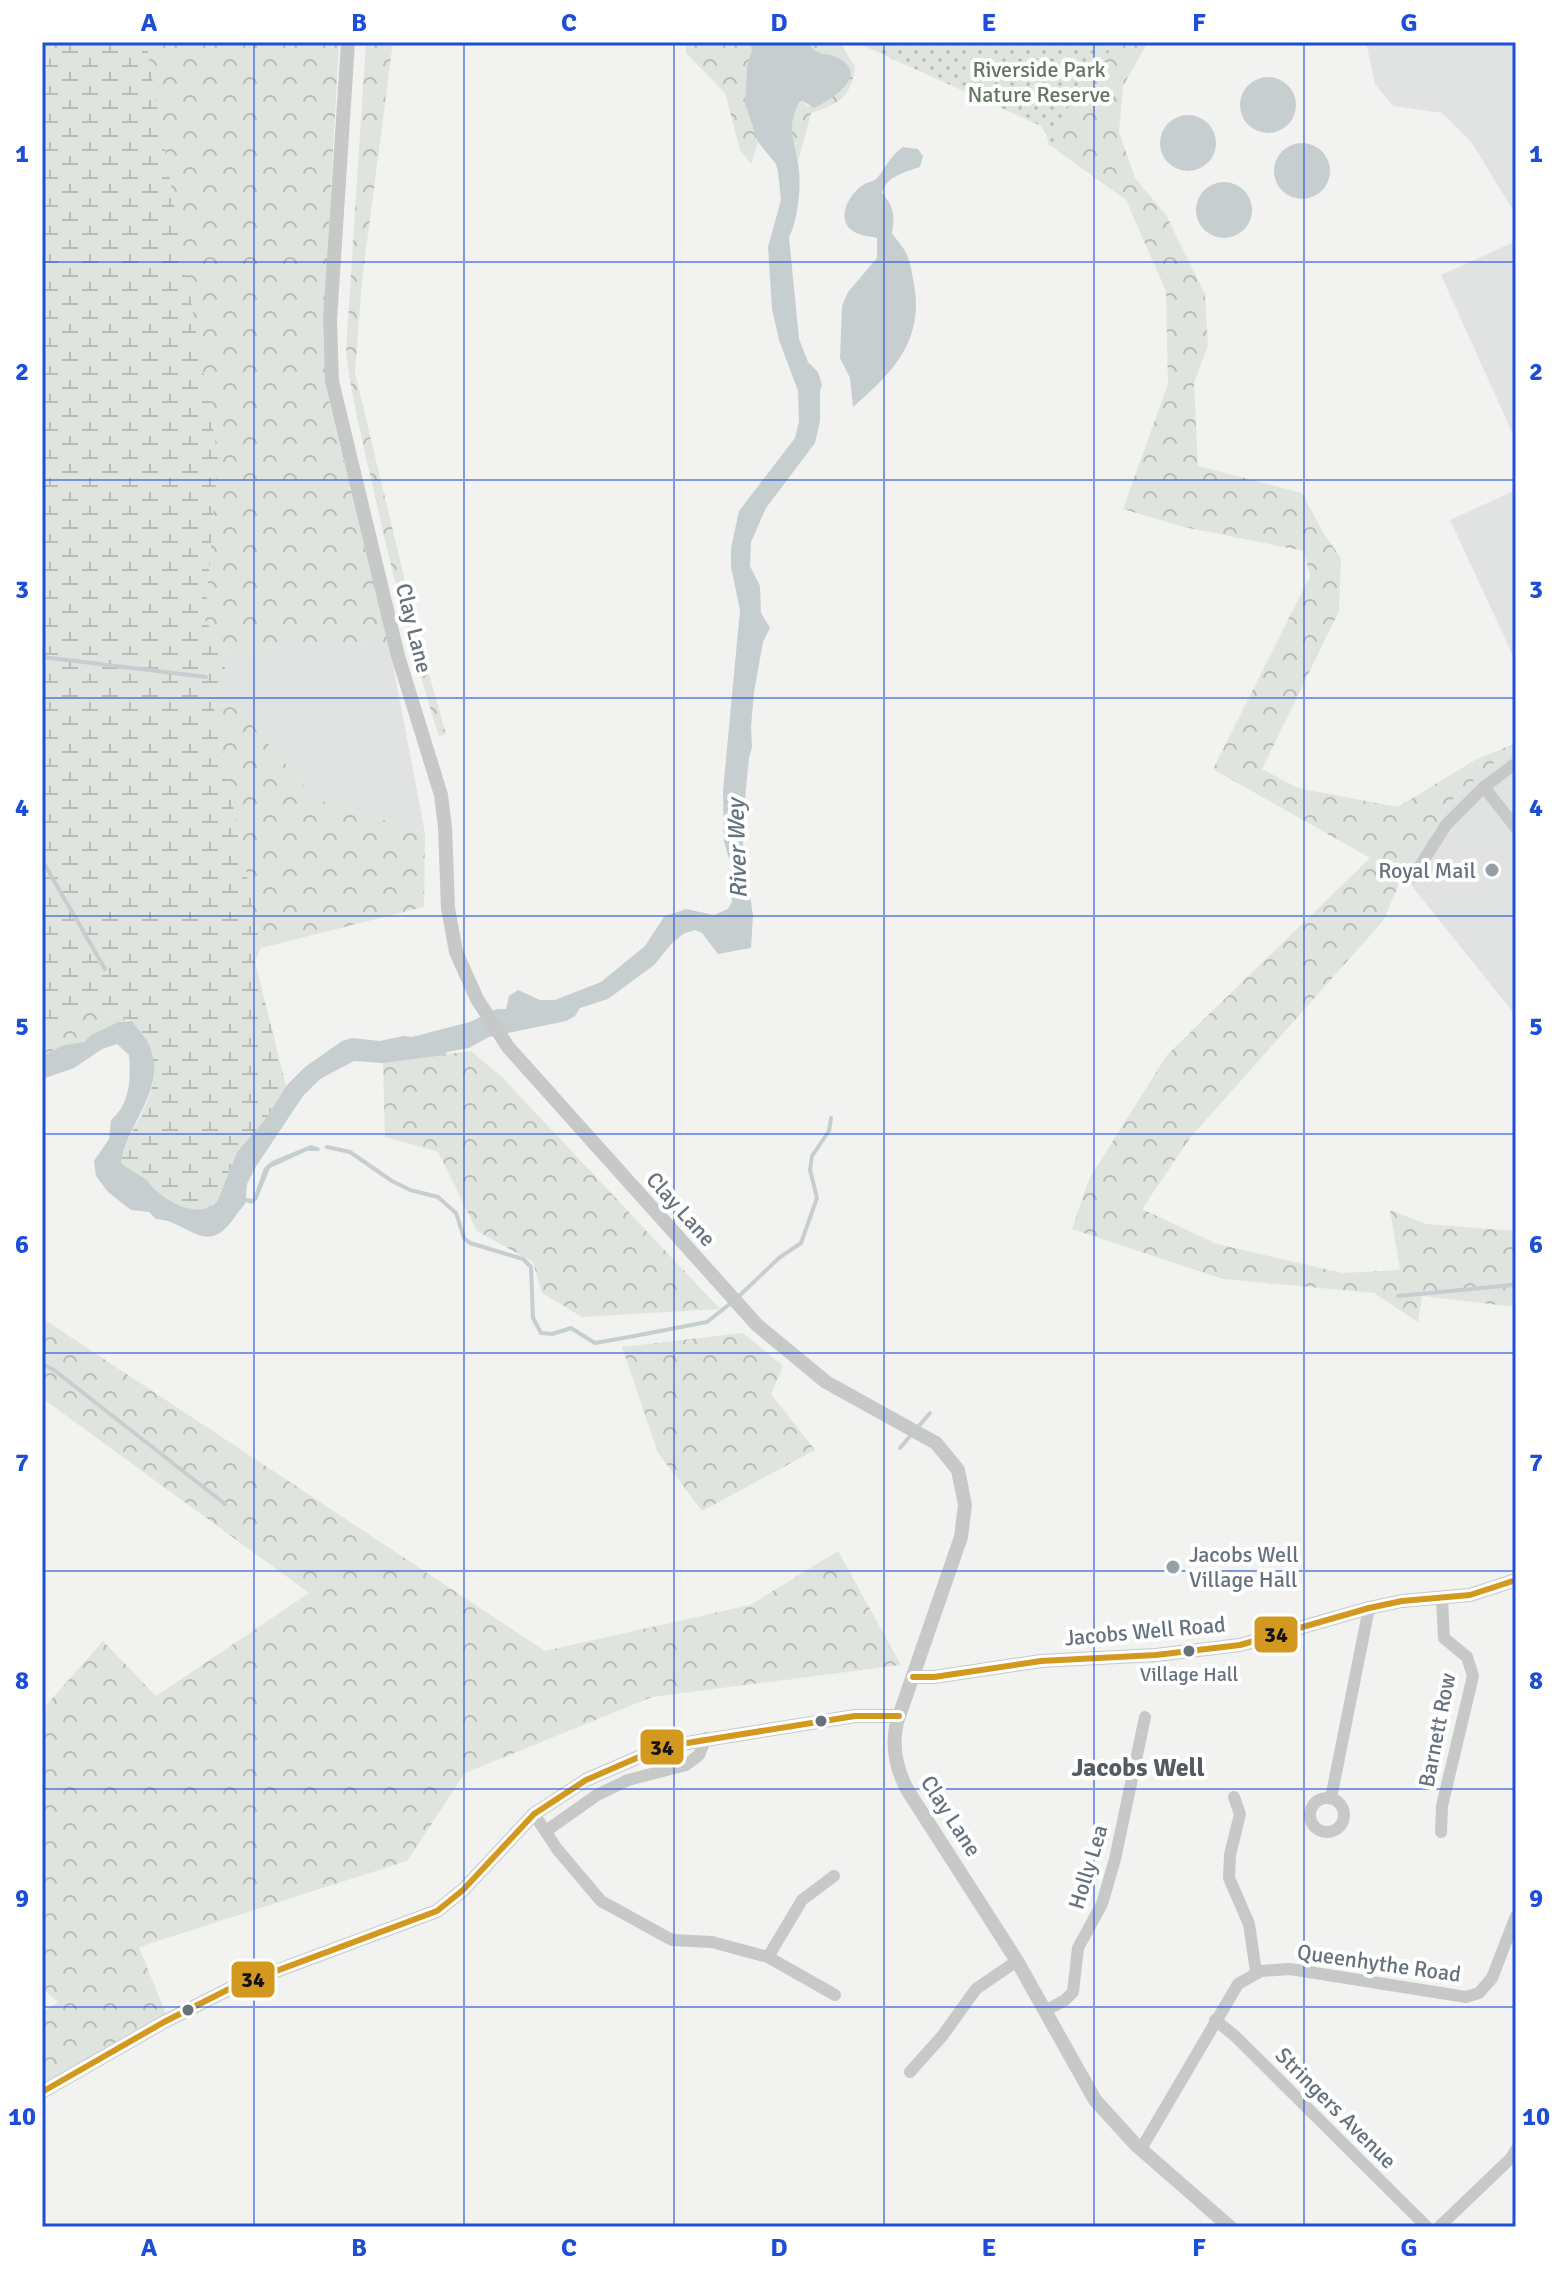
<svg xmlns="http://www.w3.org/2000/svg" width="1558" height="2269" font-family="Signika,sans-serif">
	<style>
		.built { fill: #e1e2e2 }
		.forest { fill: url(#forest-crowns) }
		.wetland { fill: url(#wetland-marsh) }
		.park { fill: url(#park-dots) }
		.water { fill: #c7ced0 }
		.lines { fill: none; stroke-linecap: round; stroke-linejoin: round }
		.stream { stroke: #c7ced0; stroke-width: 4 }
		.minor { stroke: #c7c8c8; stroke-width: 12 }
		.tertiary { stroke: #c7c8c8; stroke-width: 14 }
		.bus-1-casing { stroke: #fff; stroke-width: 12 }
		.bus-1 { stroke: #d3991f; stroke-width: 6 }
		.grid { fill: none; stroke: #1d4ed8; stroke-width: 2; stroke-opacity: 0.55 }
		.poi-dot { fill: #979fa6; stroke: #fff; stroke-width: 3 }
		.bus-dot { fill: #66727d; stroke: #fff; stroke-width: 3 }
		.labels { text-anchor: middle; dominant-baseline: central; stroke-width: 8; stroke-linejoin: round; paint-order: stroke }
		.bus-label { font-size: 20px; fill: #66727d; stroke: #fff }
		.park-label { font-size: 22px; fill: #677564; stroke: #fff }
		.street-label { font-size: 22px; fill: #66727d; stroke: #fff }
		.poi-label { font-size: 22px; fill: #66727d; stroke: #fff; text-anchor: end }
		.water-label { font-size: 24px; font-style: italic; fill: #62737b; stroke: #fff }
		.quarter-label { font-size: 26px; font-weight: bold; fill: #535c63; stroke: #fff }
		.line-badge { stroke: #fff; stroke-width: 3 }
		.pale-badge-label { font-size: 22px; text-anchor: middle; font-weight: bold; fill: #111 }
		.neatline { fill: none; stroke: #1d4ed8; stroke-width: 3 }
		.grid-label { font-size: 26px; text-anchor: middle; font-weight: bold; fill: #1d4ed8 }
	</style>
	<defs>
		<pattern id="forest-crowns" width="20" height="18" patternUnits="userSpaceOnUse" patternTransform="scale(2)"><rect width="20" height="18" fill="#e0e4df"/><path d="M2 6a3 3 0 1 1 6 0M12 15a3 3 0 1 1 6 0" fill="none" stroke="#b9bdba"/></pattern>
		<pattern id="wetland-marsh" width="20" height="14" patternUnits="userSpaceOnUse" patternTransform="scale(2)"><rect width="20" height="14" fill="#e0e4df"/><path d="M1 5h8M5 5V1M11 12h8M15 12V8" fill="none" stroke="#b9bdba"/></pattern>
		<pattern id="park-dots" width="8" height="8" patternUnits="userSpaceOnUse" patternTransform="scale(2)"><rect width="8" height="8" fill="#e0e4df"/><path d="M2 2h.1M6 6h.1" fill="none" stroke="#b9bdba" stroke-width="1.8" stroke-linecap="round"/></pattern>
	</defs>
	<rect width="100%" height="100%" fill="#f2f2f1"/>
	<g class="built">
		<path d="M1366,42H1516V215L1472,143L1442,113L1393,106L1375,84Z"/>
		<path d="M1516,241V441L1441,275Z"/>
		<path d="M1516,490V662L1450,520Z"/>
		<path d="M306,643L389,644L425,833L316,799L238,709L213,703L230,653Z"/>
		<path d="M1516,749V1016L1403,875L1448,804L1491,765Z"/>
	</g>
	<g class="forest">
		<path d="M42,42H61L42,69Z"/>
		<path d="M145,42H339L323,335L327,392L389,644L306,643L230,653L205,621L217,457Z"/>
		<path d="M366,42H393L362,280L355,373L418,635L446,734L439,736C412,653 391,569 372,483C362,439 351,396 346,351Z"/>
		<path d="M686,42H750L752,51L747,67L745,104L758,142L751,164L740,150L725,93L686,53Z"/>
		<path d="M808,42H840L855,67C851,97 840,104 811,113L798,162C791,144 785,114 803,101L809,107L839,58L818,54Z"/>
		<path d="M1105,42H1148L1123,86L1119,132L1135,178L1166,215L1205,294L1208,346L1194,383L1198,466L1302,493L1324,534L1341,558L1339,611L1262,769L1298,788L1398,807L1475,760L1516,743V749L1491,765L1448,804L1403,875L1383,921L1190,1138L1142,1209L1217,1244L1342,1273L1400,1270L1390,1210L1426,1224L1516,1231V1307L1422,1296L1418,1322L1374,1293L1223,1279L1072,1229L1089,1179L1167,1055L1370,858L1213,769L1310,576L1304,551L1184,527L1123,509L1168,384L1166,291L1126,200L1056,150L1041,126Z"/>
		<path d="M213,703L238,709L316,799L425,833L424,907L261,948Z"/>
		<path d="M94,1008L128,1020L118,1022L91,1035L84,1042L64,1045L42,1056V1034Z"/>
		<path d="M471,1051L502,1077L720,1309L582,1317L542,1293L533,1262L477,1231L438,1152L385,1137L383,1062Z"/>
		<path d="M42,1318L545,1651L750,1605L838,1551L901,1665L652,1697L465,1773L407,1861L139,1947L166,2014L42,2084V2013L58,2002L42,1988V1710L103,1641L156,1696L309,1593L42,1398Z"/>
		<path d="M743,1333L783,1366L771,1394L815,1450L702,1511L658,1453L622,1347Z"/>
	</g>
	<path class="wetland" d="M61,42H146L218,457L205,621L230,653L213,703L261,948L255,961L286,1086L267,1117L237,1152L217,1202C200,1219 173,1205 158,1192C152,1188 149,1181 144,1178C136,1173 128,1169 121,1163C126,1130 157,1103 153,1067C151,1052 138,1034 132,1021L94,1008L42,1034V69Z"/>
	<path class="park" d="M855,42H1116L1057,123L1056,148L1049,145L1046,132L1041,126Z"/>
	<g class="water">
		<path d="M750,42H808C820,60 826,50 840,59C870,77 828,101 814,108L803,101L800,102C786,123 794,141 798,163C802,182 798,221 789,237L799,339L808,362L818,372L822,385L820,391V421L815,443L766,508L751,542L750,566L760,586L761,613L770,628L763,642L754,692L751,727L752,747L749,758L744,809L743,847L753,916L751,948L718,954L702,933L695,930L685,933L673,942L654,965L608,999L580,1008L575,1016L566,1021L489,1037L469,1048L447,1052L445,1055L383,1063L354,1061L320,1079L303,1096L255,1168L247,1184L246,1198L253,1199L264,1168L272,1161L311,1145L320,1148L319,1151H307L270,1168L257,1200L251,1204L246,1202C243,1208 238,1211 235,1217C206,1259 190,1221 156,1219L149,1212L131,1210L108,1192L96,1176L94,1161L109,1139L111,1120C130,1104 131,1079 129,1055L117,1044L102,1049L74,1068L42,1079V1056L64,1045L84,1042L91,1035L118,1022L132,1021C137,1029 147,1038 150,1047C167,1090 126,1124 121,1163C129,1169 136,1173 144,1178C149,1181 152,1188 158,1192C173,1205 200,1218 217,1202L237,1152L267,1117L286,1086L305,1067L342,1041L352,1038L380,1041L403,1036L412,1037L470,1022L497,1009H506L509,996L518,990L540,1000H555L601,982L645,946L664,917L686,909L714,915L728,909L732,902L730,863L724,841L723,791L740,610L731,567V548L739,511L795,438L799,421L798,391L779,340L772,309L768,247L781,200L778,172L776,164L758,142L745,104L747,66L752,51Z"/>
		<circle cx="1268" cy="105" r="28"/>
		<circle cx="1188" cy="143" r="28"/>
		<circle cx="1302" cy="171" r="28"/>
		<path d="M903,147L918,149L923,156L920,167C906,172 886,176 882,193C894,207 895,215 892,233C896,240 903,246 906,253C911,262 912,275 914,284C924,341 893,372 853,407L850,378L840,358L842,306L848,292L877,258V238C870,236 860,236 853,231C835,219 849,194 863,185C867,182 871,182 875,180C883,174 888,157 903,147Z"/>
		<circle cx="1224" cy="210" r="28"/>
	</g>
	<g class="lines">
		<g class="stream">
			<path d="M42,657L206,677"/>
			<path d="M42,860L105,969"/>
			<path d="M327,1147L350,1152L392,1181L410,1190L438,1197L456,1213L464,1238L470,1243L523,1259L531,1267L533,1318L541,1333L552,1334L571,1328L595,1343L629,1337L707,1322L731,1303"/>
			<path d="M1398,1296L1513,1285L1516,1287"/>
			<path d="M738,1297L779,1258L801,1243L817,1198L810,1170L812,1156L829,1131L831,1118"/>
			<path d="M42,1364L54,1370L225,1504"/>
			<path d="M900,1448L930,1413"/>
		</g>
		<g class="minor">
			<path d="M1484,787L1516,828"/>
			<path d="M1413,877L1446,825L1484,787L1516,763"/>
			<path d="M1234,1797L1240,1814L1230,1855L1229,1878L1249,1924L1256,1972"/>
			<circle cx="1327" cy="1815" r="17"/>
			<path d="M1331,1798L1369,1608"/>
			<path d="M534,1814L557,1849L601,1901L672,1940L712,1942L768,1957L835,1995"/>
			<path d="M546,1831L597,1795L628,1780L686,1765L699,1755L706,1738"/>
			<path d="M1441,1832L1442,1806L1473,1676L1467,1657L1444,1638L1442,1599"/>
			<path d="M768,1957L802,1900L834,1876"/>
			<path d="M1045,2011L1065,2000L1073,1992L1078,1948L1102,1904L1115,1859L1145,1717"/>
			<path d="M1215,2020L1235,2036L1427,2227"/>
			<path d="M910,2072L943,2035L976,1989L1017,1961"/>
			<path d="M1141,2149L1238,1984L1261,1971L1290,1969L1466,1997L1479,1993L1492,1978L1516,1916"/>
			<path d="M1439,2227L1511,2158L1516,2150"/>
		</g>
		<g class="tertiary">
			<path d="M348,42L330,320L332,381L398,656L441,795L445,827L448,908L456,952L477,999L508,1047L757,1325L826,1382L936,1443L958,1470L965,1505L961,1537L897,1722C891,1747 896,1769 908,1791L1017,1961L1095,2100L1136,2145L1230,2227"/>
			<path d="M913,1677H934L1041,1661L1156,1655L1240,1645L1369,1608L1402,1601L1470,1595L1516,1580"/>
			<path d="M42,2092L164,2022L233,1987L437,1911L463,1890L534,1814L586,1780L662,1747L855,1716H899"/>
		</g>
		<g class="bus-1-casing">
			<g id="bus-1">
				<path d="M913,1677H934L1041,1661L1156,1655L1240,1645L1369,1608L1402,1601L1470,1595L1516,1580"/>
				<path d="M42,2092L164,2022L233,1987L437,1911L463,1890L534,1814L586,1780L662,1747L855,1716H899"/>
			</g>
		</g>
		<use href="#bus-1" class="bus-1"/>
	</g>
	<path class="grid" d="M254,42V2227M464,42V2227M674,42V2227M884,42V2227M1094,42V2227M1304,42V2227M42,262H1516M42,480H1516M42,698H1516M42,916H1516M42,1134H1516M42,1353H1516M42,1571H1516M42,1789H1516M42,2007H1516"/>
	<g class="poi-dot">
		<circle cx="1492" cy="870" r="8"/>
		<circle cx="1173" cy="1567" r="8"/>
	</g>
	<g class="bus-dot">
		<circle cx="1189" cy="1651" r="7"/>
		<circle cx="821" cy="1721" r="7"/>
		<circle cx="188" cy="2010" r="7"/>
	</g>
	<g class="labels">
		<g class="bus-label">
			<text x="1189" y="1674">Village Hall</text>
		</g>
		<g class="park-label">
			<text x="1039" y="69">Riverside Park<tspan x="1039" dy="25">Nature Reserve</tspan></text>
		</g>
		<g class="street-label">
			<text transform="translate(414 628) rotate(76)">Clay Lane</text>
			<text transform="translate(681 1209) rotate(48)">Clay Lane</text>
			<text transform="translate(1145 1631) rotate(-5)">Jacobs Well Road</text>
			<text transform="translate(1437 1730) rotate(-79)">Barnett Row</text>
			<text transform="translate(951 1816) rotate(57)">Clay Lane</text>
			<text transform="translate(1088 1867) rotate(-73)">Holly Lea</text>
			<text transform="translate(1379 1963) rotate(8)">Queenhythe Road</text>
			<text transform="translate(1336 2108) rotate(45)">Stringers Avenue</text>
		</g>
		<g class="poi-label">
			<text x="1476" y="870">Royal Mail</text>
			<text x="1189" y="1554" text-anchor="start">Jacobs Well<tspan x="1189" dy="25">Village Hall</tspan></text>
		</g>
		<g class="water-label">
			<text transform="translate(737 849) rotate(-92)">River Wey</text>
		</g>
		<g class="quarter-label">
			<text x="1138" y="1768">Jacobs Well</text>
		</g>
	</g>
	<g class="line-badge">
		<rect x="1253" y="1615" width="46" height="39" rx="8" fill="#d3991f"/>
		<rect x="639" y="1728" width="46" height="38" rx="8" fill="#d3991f"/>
		<rect x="230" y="1960" width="46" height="39" rx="8" fill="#d3991f"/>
	</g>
	<g class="pale-badge-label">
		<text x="1276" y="1642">34</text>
		<text x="662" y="1755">34</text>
		<text x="253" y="1987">34</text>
	</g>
	<rect width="1558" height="2269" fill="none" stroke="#ffffff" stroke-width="88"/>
	<rect x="44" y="44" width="1470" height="2181" class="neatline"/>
	<g class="grid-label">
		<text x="149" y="31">A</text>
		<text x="359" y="31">B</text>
		<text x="569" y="31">C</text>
		<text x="779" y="31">D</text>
		<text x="989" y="31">E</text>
		<text x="1199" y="31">F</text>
		<text x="1409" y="31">G</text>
		<text x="22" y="162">1</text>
		<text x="1536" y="162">1</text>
		<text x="22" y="380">2</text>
		<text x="1536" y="380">2</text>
		<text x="22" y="598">3</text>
		<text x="1536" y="598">3</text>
		<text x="22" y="816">4</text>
		<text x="1536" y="816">4</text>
		<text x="22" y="1035">5</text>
		<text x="1536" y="1035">5</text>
		<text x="22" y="1253">6</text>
		<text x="1536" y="1253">6</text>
		<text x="22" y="1471">7</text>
		<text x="1536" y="1471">7</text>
		<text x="22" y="1689">8</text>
		<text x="1536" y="1689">8</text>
		<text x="22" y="1907">9</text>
		<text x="1536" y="1907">9</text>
		<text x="22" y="2125">10</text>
		<text x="1536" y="2125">10</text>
		<text x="149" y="2256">A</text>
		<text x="359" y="2256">B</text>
		<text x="569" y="2256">C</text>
		<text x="779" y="2256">D</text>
		<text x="989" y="2256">E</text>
		<text x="1199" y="2256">F</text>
		<text x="1409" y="2256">G</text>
	</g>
</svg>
